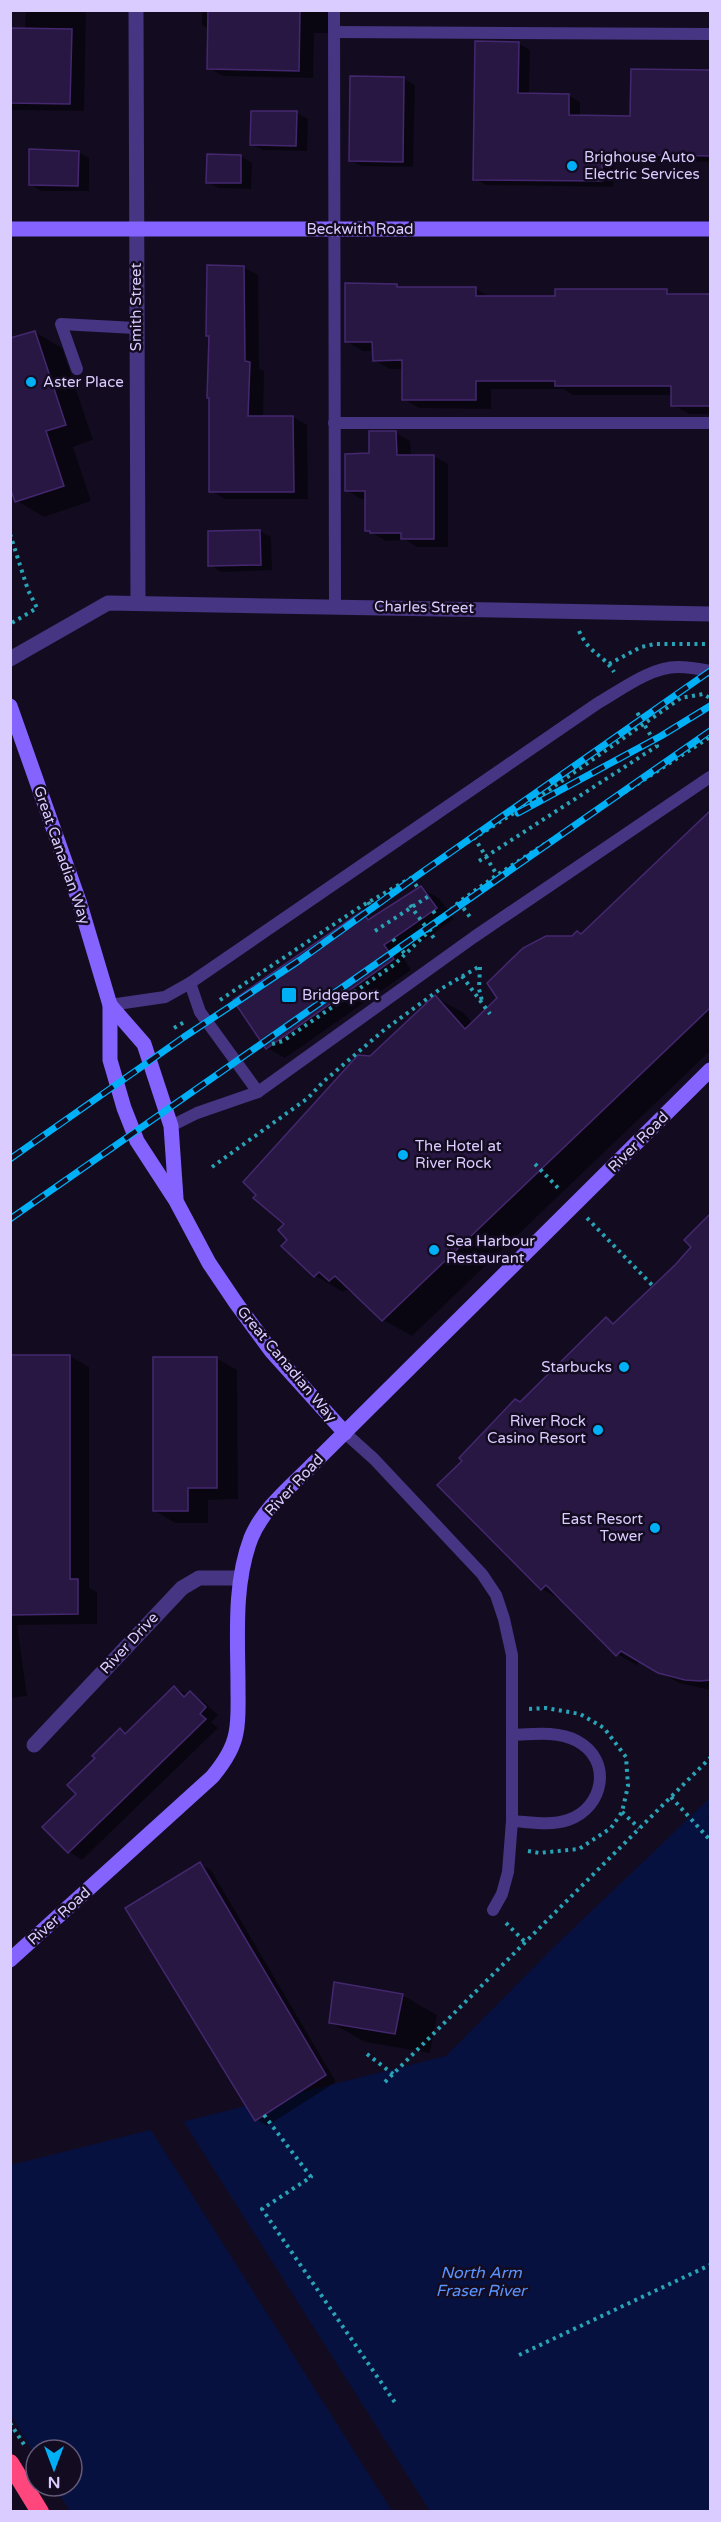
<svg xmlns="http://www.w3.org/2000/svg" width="721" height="2522" font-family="'Varela Round',sans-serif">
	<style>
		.water { fill: #07113f; fill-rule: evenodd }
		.pier { fill: #130c21 }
		.shadow { fill: #0007 }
		.building { fill: #281742; stroke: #44286f; stroke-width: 1.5 }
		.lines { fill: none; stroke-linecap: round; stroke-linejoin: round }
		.path { stroke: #29a4b6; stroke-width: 4; stroke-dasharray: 3 4.5; stroke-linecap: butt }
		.lane { stroke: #463582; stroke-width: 12 }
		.street { stroke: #463582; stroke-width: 15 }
		.secondary { stroke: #8463ff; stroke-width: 15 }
		.highway { stroke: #ff477d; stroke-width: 18 }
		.rail-casing { stroke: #00b0f7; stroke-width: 7 }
		.rail { stroke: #130c21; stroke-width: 4.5; stroke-dasharray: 14; stroke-linecap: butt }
		.poi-dot { fill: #00b0f7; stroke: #130c21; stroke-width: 2 }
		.labels { text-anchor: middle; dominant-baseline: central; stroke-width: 5; stroke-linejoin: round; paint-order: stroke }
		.poi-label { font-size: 15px; fill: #dbccff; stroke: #130c21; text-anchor: start }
		.street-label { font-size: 15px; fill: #dbccff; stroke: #130c21 }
		.water-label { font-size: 16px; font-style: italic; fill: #5a94ff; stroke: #130c21 }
	</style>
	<rect width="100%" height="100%" fill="#130c21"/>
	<path class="water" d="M710,1798V2511L11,2512V2165L446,2056L555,1946ZM36,2450H72V2486H36Z"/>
	<g class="pier">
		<path d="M182,2119L430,2511H392L149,2127Z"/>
		<path d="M11,2415L36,2457V2486H54L70,2511H10Z"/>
	</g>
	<g class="shadow">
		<path d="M26,10H86L84,111L10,110V29L25,30Z"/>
		<path d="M202,10H328V33H314L313,78L223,76L209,68V29L202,25Z"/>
		<path d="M518,43L530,50L529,95H568L580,102V117L631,118L710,72V162L614,160L613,187L486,185L475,179Z"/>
		<path d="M404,79L415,85L413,167L361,166L350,160Z"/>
		<path d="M297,113L308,119L307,151L263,150L252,144Z"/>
		<path d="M78,152L89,158V191H41L30,184Z"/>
		<path d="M208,156H241L252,163L251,189L218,188L207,182Z"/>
		<path d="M243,267L258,275L259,369L264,371L263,417H293L307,425L308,499H225L211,491Z"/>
		<path d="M397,286L402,289H476L491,297H557L666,291L674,295H710V414H689L673,405V395H573L563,389H491V409L419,408L403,399V369H390L374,360V351H363L347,342Z"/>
		<path d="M35,332L62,348L93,440L73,447L91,501L44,517L17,501Z"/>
		<path d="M371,433H396L410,441L411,456H434L448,464V547H417L406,540L386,541L367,530L366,499H361L346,490L371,455Z"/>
		<path d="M260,531L271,537L272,570L221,572L210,565L209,532Z"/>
		<path d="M710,814V1051L412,1336L383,1320L358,1297L346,1290L343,1292L314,1275L289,1240L286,1224L370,1058L435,997L464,1013L473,1024L572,938L582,936Z"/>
		<path d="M421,888L440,899L454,919L402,956L411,970L285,1058L267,1048L362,913L372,919Z"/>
		<path d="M710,1215V1690L679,1683L641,1661L636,1665L617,1654L561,1600L542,1589L521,1403L607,1319L615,1324L693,1247Z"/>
		<path d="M10,1356H70L89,1367V1588L97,1592V1624L17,1625L27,1696L10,1698Z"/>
		<path d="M216,1358L237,1370L238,1499L208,1500V1523H175L155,1511Z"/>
		<path d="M174,1688L203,1701L218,1715L211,1722L218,1728L82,1860L69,1852L78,1795L97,1758L120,1730L126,1734Z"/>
		<path d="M710,1803V1822L708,1819L710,1811L708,1805Z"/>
		<path d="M200,1864L211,1870L336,2082L267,2126L256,2119Z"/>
		<path d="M402,1995L437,2015L430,2053L365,2042L330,2022Z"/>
	</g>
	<g class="building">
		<path d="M208,10H300L299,71L207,69Z"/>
		<path d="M10,28L72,29L70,104L10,103Z"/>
		<path d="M475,41L519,42L518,93L569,94V115L630,116L631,69L711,70V156L602,154V181L473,180Z"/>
		<path d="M350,76L404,77L403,162L349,161Z"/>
		<path d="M251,111H297L296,146L250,145Z"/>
		<path d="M29,149L79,151L78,186L29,185Z"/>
		<path d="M207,154L241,155V183H206Z"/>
		<path d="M207,265L244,266L245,361L250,362L248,416H293L294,492H209V398H207L209,336H206Z"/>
		<path d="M345,283L397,284V287H476V296H555V289H667V294H711V406H671V386H555V381H476V400H402V360L373,361L372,342H345Z"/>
		<path d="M35,331L66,425L46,431L64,486L15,502L10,487V338Z"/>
		<path d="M369,431H396L397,455H434V539H401V533H370V531H365V491H345V454L369,453Z"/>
		<path d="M260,530L261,565L208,566V531Z"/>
		<path d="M711,810V1007L382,1321L335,1276L329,1281L319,1272L314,1277L281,1246L287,1240L278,1230L284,1224L253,1198L256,1195L243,1182L358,1055L370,1056L435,995L465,1029L497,998L487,983L523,948L546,936H572L577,931L581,934Z"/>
		<path d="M421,886L437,908L384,945L394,959L266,1049L233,1000L362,911L368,920Z"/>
		<path d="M711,1213V1680L700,1681L685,1680L658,1673L621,1651L616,1656L546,1585L541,1590L437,1485L462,1461L459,1458L515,1399L520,1402L606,1317L613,1324L675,1265L691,1247L684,1240Z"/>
		<path d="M10,1355H70V1579H78V1614L10,1615Z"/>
		<path d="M153,1357H217V1488H188V1511H153Z"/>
		<path d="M174,1686L184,1697L190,1691L206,1707L200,1714L206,1719L68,1853L42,1827L76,1794L67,1785L95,1758L92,1756L120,1728L125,1734Z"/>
		<path d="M200,1862L326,2075L255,2121L125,1908Z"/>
		<path d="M334,1982L403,1994L395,2034L329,2023Z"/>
	</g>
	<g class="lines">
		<g class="path">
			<path d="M10,534L28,590L37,608L10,624"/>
			<path d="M579,631C590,655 602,653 614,672"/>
			<path d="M609,664L641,647L655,644H710"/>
			<path d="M474,837L497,875"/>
			<path d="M479,861L657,746L635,709"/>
			<path d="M411,878L418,888"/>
			<path d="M368,902L376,914"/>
			<path d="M459,902L470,917"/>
			<path d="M410,905L436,941"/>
			<path d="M433,911L440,920"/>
			<path d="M375,931L429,896"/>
			<path d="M393,939L405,954"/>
			<path d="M480,967L479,989L482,1001"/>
			<path d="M462,976L490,1014"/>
			<path d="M220,1000L360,907L411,878L536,799L681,698L703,694L710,698"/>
			<path d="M174,1028L186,1021"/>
			<path d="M272,1044L283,1041L395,964L459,902L497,875L710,737"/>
			<path d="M535,1164L561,1191"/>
			<path d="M212,1167L308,1098L323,1082L384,1030L439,990L480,966"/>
			<path d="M587,1218L653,1286"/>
			<path d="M671,1797L710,1840"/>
			<path d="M622,1812L639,1828"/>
			<path d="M528,1851L539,1853L579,1849L611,1828L622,1812L628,1786L626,1757L604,1728L580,1714L546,1708L529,1709"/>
			<path d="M506,1923L525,1942"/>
			<path d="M367,2054L393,2074"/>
			<path d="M385,2082L710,1758"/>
			<path d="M264,2115L311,2177L262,2209L396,2404"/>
			<path d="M519,2355L710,2265"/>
			<path d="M10,2423L25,2446"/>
		</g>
		<g class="lane">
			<path d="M334,10L335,606"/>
			<path d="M334,32L710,34"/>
			<path d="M77,369L61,324L135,328"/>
			<path d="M334,423H710"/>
			<path d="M190,983L200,1012L258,1092"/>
			<path d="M110,1005L165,997L190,983L598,703C621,690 650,667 678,667C689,667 700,669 710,671"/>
			<path d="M171,1126L197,1113L258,1092L474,937L710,777"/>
			<path d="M345,1433L374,1459L482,1574L496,1595L504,1619L512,1655V1821L508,1872L502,1894L493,1910"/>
			<path d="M512,1821C530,1822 550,1826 568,1820C604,1808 613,1760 577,1741C558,1731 534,1734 513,1735"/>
		</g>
		<g class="street">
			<path d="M136,10L138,603"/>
			<path d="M10,659L108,603L710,614"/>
			<path d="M34,1745L182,1588L199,1578H241"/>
		</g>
		<g class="secondary">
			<path d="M10,229H710"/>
			<path d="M10,706L79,901L110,1005V1060L124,1108L137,1141L176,1201L209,1263L236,1303L272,1352L345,1433"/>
			<path d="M110,1005L144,1044L171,1126L176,1198"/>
			<path d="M10,1960L212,1777C223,1764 233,1750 236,1733C239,1719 238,1703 238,1688C238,1639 233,1585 251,1538C263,1508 293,1485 315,1462L710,1070"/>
		</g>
		<path class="highway" d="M10,2463L40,2512"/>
		<g class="rail-casing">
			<g id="rail">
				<path d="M518,813L661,736L710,706"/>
				<path d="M10,1159L184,1037L300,960L421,873L710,671"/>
				<path d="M10,1219L710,731"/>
			</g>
		</g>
		<use href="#rail" class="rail"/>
	</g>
	<g class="poi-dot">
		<circle cx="572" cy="166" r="6"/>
		<circle cx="31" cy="382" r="6"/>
		<rect x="281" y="987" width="16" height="16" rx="3"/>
		<circle cx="403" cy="1155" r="6"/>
		<circle cx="434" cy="1250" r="6"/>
		<circle cx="624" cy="1367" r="6"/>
		<circle cx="598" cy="1430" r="6"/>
		<circle cx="655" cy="1528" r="6"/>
	</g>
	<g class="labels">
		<g class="poi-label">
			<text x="584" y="157">Brighouse Auto<tspan x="584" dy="17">Electric Services</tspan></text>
			<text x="43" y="382">Aster Place</text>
			<text x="302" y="995">Bridgeport</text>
			<text x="415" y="1146">The Hotel at<tspan x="415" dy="17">River Rock</tspan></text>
			<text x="446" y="1241">Sea Harbour<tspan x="446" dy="17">Restaurant</tspan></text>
			<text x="612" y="1367" text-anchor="end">Starbucks</text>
			<text x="586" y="1421" text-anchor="end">River Rock<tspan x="586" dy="17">Casino Resort</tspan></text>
			<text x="643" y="1519" text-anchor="end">East Resort<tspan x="643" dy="17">Tower</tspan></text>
		</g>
		<g class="street-label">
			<text x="360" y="229">Beckwith Road</text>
			<text transform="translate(136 307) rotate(-90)">Smith Street</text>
			<text transform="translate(424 607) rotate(1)">Charles Street</text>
			<text transform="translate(62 855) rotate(71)">Great Canadian Way</text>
			<text transform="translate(638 1142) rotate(-45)">River Road</text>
			<text transform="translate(287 1364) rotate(50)">Great Canadian Way</text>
			<text transform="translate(294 1485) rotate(-47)">River Road</text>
			<text transform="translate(129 1643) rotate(-47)">River Drive</text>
			<text transform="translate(59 1916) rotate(-42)">River Road</text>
		</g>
		<g class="water-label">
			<text x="481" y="2273">North Arm<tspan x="481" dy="18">Fraser River</tspan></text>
		</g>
	</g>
	<rect width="721" height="2522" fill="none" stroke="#dbccff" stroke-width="24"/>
	<g transform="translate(54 2468) rotate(180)"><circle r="28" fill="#130c21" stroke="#63597a" stroke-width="1.5"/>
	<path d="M0-4.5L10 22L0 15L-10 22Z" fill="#00b0f7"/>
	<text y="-9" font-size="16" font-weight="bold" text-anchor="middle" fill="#dbccff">N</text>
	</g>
</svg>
